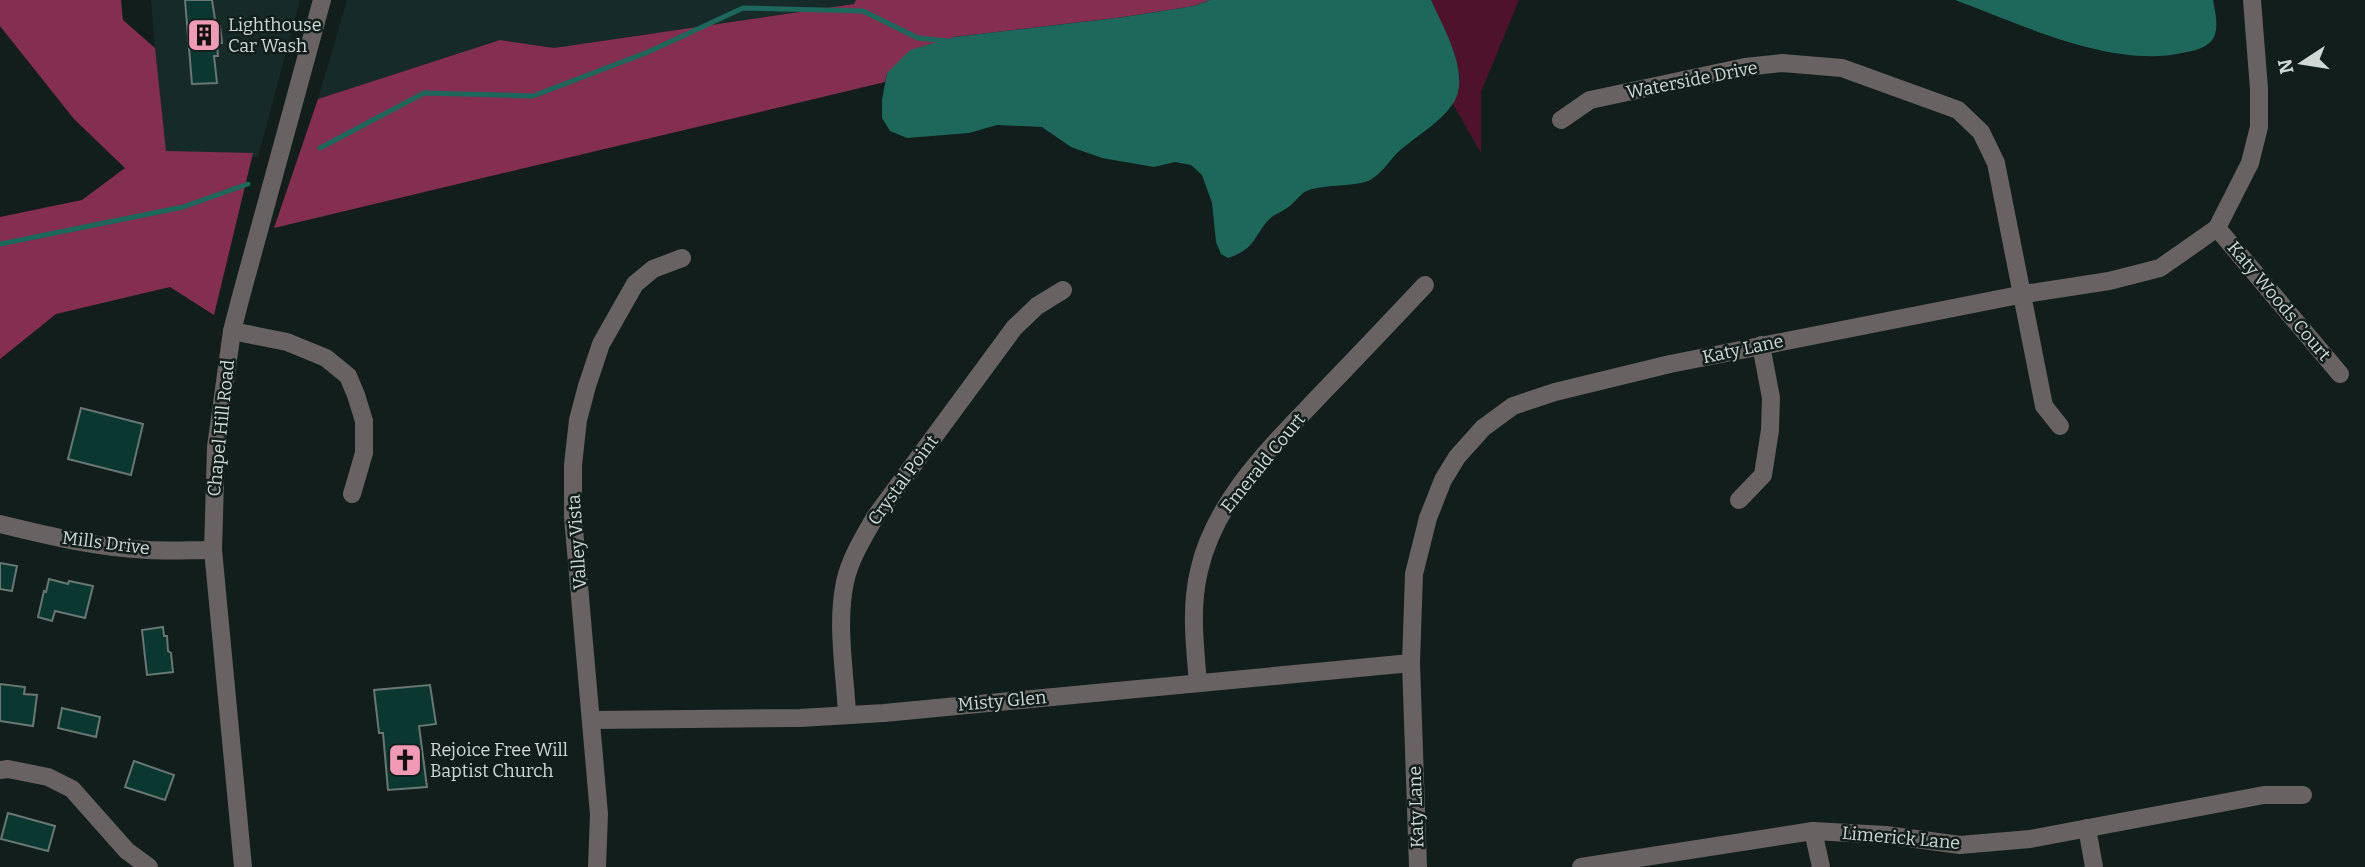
<svg xmlns="http://www.w3.org/2000/svg" width="2365" height="867" font-family="Bitter,serif">
	<style>
		.built { fill: #162b27 }
		.green { fill: #4e132b }
		.forest { fill: #852f50 }
		.water { fill: #1d675b }
		.lines { fill: none; stroke-linecap: round; stroke-linejoin: round }
		.stream { stroke: #1d675b; stroke-width: 5 }
		.building { fill: #0a3730; stroke: #687773; stroke-width: 2 }
		.minor { stroke: #686263; stroke-width: 18 }
		.labels { text-anchor: middle; dominant-baseline: central; stroke-width: 5; stroke-linejoin: round; paint-order: stroke }
		.poi-label { font-size: 18px; fill: #d0d8d6; stroke: #111e1b; text-anchor: start }
		.street-label { font-size: 18px; fill: #d0d8d6; stroke: #111e1b }
	</style>
	<rect width="100%" height="100%" fill="#111e1b"/>
	<g class="built">
		<path d="M151,0H300L258,157L163,156Z"/>
		<path d="M347,0H856L854,4L554,48L500,40L318,99Z"/>
	</g>
	<path class="green" d="M1431,0H1519L1481,92V153L1453,104L1460,78L1454,53Z"/>
	<g class="forest">
		<path d="M0,0H121L123,20L155,48L166,151L253,153L214,315L170,287L56,314L0,359V217L82,200L125,168L74,119L0,26Z"/>
		<path d="M856,0H1210L1194,6L1124,17L954,37L887,73L885,82L274,228L318,99L500,40L554,48L854,4Z"/>
	</g>
	<g class="water">
		<path d="M1210,0H1431C1443,27 1473,77 1452,105C1440,122 1420,134 1404,147C1390,157 1382,177 1365,182C1349,187 1316,184 1303,193C1297,198 1293,204 1287,208C1283,211 1278,213 1273,216C1254,232 1258,249 1228,258L1221,254L1216,242L1212,203L1202,175L1191,165L1175,162L1154,167L1102,158L1071,147L1042,127L997,125L969,133L907,138L890,131L882,118V100L887,73L910,50L954,37L1124,17L1194,6Z"/>
		<path d="M1955,0H2213C2215,12 2219,25 2214,37C2209,47 2197,50 2187,52C2114,70 2023,25 1955,0Z"/>
	</g>
	<g class="lines">
		<g class="stream">
			<path d="M320,148L424,93L533,96L648,52L743,8L863,11L918,38L947,41"/>
			<path d="M0,244L183,207L248,184"/>
		</g>
	</g>
	<g class="building">
		<path d="M185,0H212L216,26H220L222,43L217,44L218,56H214L217,83L192,84Z"/>
		<path d="M81,408L143,424L131,475L68,459Z"/>
		<path d="M0,563L17,566L12,591L0,589Z"/>
		<path d="M49,579L68,584L69,581L93,586L85,618L55,611L52,621L38,617L44,591L46,592Z"/>
		<path d="M163,627L164,636H167L168,651L171,653L173,672L147,675L142,630Z"/>
		<path d="M0,684L25,687L24,694L37,695L33,726L0,721Z"/>
		<path d="M430,685L436,724L419,726L427,787L388,790L383,733H379L374,690Z"/>
		<path d="M62,708L100,717L96,737L58,728Z"/>
		<path d="M134,761L174,775L165,800L125,787Z"/>
		<path d="M8,813L55,826L48,851L1,839Z"/>
	</g>
	<g class="lines">
		<g class="minor">
			<path d="M1561,120L1590,100L1745,67L1782,63L1842,68L1958,110L1981,132L1996,163L2044,406L2060,426"/>
			<path d="M2217,228L2340,374"/>
			<path d="M232,331L287,342L326,358L348,376L356,395L364,421V453L352,494"/>
			<path d="M1739,500L1763,475L1770,430L1771,398L1761,345"/>
			<path d="M0,524C49,536 98,548 148,550C170,551 191,550 213,550"/>
			<path d="M1198,683C1195,645 1190,609 1199,571C1215,498 1276,442 1325,390C1359,355 1392,320 1425,285"/>
			<path d="M847,714C845,671 836,625 845,582C850,559 863,538 875,517L1014,328L1037,306L1063,290"/>
			<path d="M592,720L800,718L884,713L1411,663"/>
			<path d="M0,770L8,769L48,777L72,789L127,851L149,867"/>
			<path d="M2087,828L2094,867"/>
			<path d="M1813,831L1821,867"/>
			<path d="M243,867L213,550L216,447L232,331L240,300L322,0"/>
			<path d="M597,867L599,814L573,517V465L578,420L587,386L601,344L635,284L653,269L682,258"/>
			<path d="M1418,867L1411,663L1414,574L1428,518L1443,480L1457,457L1483,428L1513,406L1555,392L1670,364L2024,294L2109,281L2160,268L2217,228L2250,163L2259,127V89L2252,0"/>
			<path d="M1581,867L1813,831L1886,835L1960,845L2030,839L2264,795H2303"/>
		</g>
	</g>
	<defs>
		<g id="building-square" transform="scale(1.75)"><rect x="-9" y="-9" width="18" height="18" rx="4" fill="#f09ab5" stroke="#111e1b"/><path d="M-4-6H4V6H1V3H-1V6H-4ZM-2.5-4.3h1.7v1.8h-1.7ZM.8-4.3h1.7v1.8H.8ZM-2.5-1h1.7V.8h-1.7ZM.8-1h1.7V.8H.8Z" fill="#111"/></g>
		<g id="church-square" transform="scale(1.75)"><rect x="-9" y="-9" width="18" height="18" rx="4" fill="#f09ab5" stroke="#111e1b"/><path d="M-1.2-6h2.4v3.5h3.3v2.4h-3.3V6h-2.4V-.1h-3.3v-2.4h3.3Z" fill="#111"/></g>
	</defs>
	<g fill-rule="evenodd">
		<use href="#building-square" x="204" y="35"/>
		<use href="#church-square" x="405" y="760"/>
	</g>
	<g class="labels">
		<g class="poi-label">
			<text x="228" y="25">Lighthouse<tspan x="228" dy="21">Car Wash</tspan></text>
			<text x="430" y="750">Rejoice Free Will<tspan x="430" dy="21">Baptist Church</tspan></text>
		</g>
		<g class="street-label">
			<text transform="translate(1692 80) rotate(-11)">Waterside Drive</text>
			<text transform="translate(2279 301) rotate(50)">Katy Woods Court</text>
			<text transform="translate(1743 349) rotate(-12)">Katy Lane</text>
			<text transform="translate(221 428) rotate(-84)">Chapel Hill Road</text>
			<text transform="translate(1263 463) rotate(-51)">Emerald Court</text>
			<text transform="translate(903 480) rotate(-54)">Crystal Point</text>
			<text transform="translate(577 542) rotate(-94)">Valley Vista</text>
			<text transform="translate(106 543) rotate(7)">Mills Drive</text>
			<text transform="translate(1002 701) rotate(-5)">Misty Glen</text>
			<text transform="translate(1416 807) rotate(-92)">Katy Lane</text>
			<text transform="translate(1901 838) rotate(5)">Limerick Lane</text>
		</g>
	</g>
	<g transform="translate(2302 63) rotate(258)" stroke="#111e1b" stroke-width="5" paint-order="stroke">
	<path d="M0-5L12 26L0 18L-12 26Z" fill="#d0d8d6"/>
	<text y="-10" font-size="19" font-weight="bold" text-anchor="middle" fill="#d0d8d6">N</text>
	</g>
</svg>
